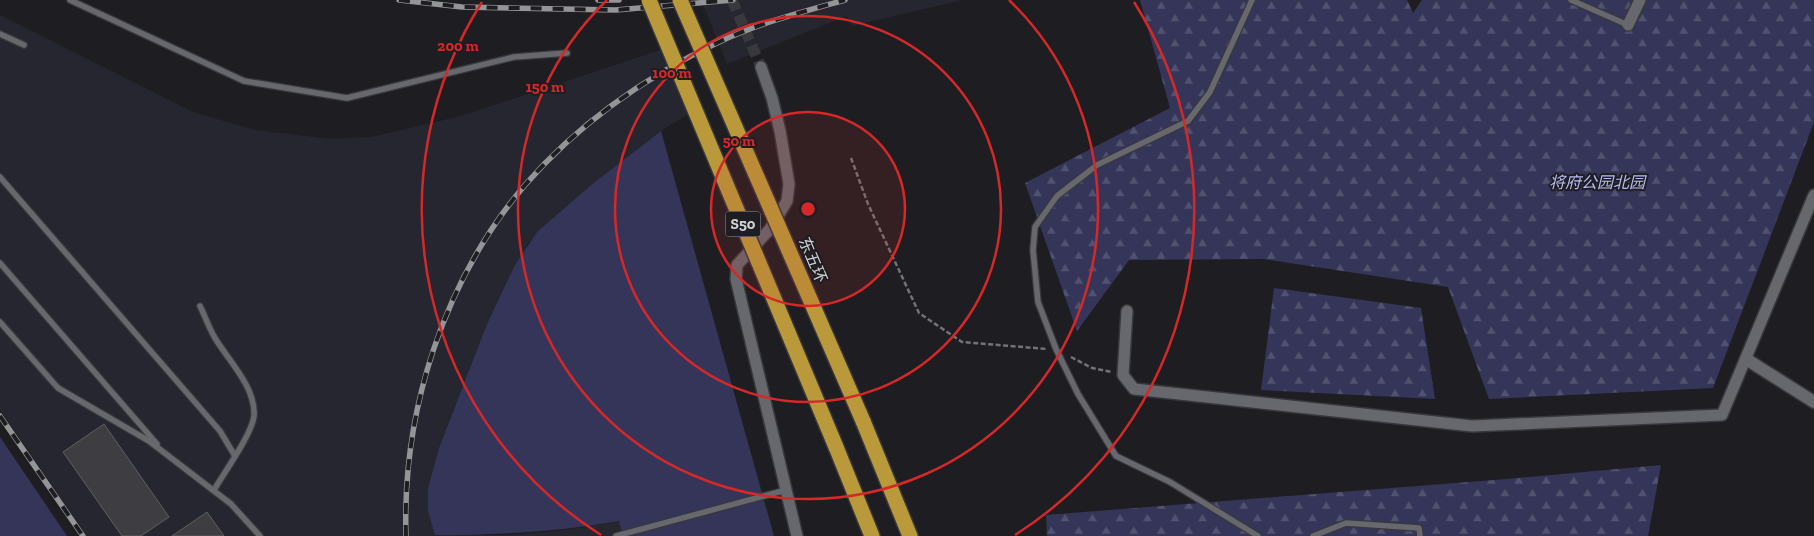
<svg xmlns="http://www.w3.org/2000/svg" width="1814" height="536" font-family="'Zilla Slab','Noto Sans SC',serif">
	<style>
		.built { fill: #25262f }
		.green { fill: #353559 }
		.forest { fill: url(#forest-firs) }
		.building { fill: #3e3e42; stroke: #5f5f64 }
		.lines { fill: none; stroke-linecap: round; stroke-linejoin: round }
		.minor-tunnel { stroke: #39393d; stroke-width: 11; stroke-dasharray: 11 5.5; stroke-linecap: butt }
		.service-casing { stroke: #38383c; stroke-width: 8 }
		.minor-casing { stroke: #38383c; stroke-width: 14 }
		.tertiary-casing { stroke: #38383c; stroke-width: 15 }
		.motorway-casing { stroke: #38383c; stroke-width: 18 }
		.path { stroke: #727376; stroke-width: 2.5; stroke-dasharray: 5 2.5; stroke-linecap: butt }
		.service { stroke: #67686d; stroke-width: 5.5 }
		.minor { stroke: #67686d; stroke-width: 11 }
		.tertiary { stroke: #67686d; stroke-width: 12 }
		.motorway { stroke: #b9993a; stroke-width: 15 }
		.rail-casing { stroke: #949597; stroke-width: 5.5 }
		.rail { stroke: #1e1e22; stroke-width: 4; stroke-dasharray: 11; stroke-linecap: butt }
		.motorway-bridge-casing { stroke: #38383c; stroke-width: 18; stroke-linecap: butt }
		.motorway-bridge { stroke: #b9993a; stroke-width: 15 }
		.ring { fill: none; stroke: #d62828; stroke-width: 2.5 }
		.labels { text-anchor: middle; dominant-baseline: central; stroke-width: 4; stroke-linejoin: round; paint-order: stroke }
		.shield { fill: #1e1e22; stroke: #9b9b9e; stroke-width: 1 }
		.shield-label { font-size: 15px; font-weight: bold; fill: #d0d1d3 }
		.park-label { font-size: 16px; font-style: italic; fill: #b8bbf5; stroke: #1e1e22 }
		.street-label { font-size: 16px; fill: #d0d1d3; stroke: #1e1e22 }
		.centre { fill: #d62828; stroke: #1e1e22; stroke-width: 2.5 }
		.ring-label { font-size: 15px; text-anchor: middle; font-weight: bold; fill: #d62828; stroke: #1e1e22; stroke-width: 4; stroke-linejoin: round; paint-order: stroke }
	</style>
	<defs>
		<pattern id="forest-firs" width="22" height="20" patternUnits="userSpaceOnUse" patternTransform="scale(1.25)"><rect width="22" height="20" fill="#353559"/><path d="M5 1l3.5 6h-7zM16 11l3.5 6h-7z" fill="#515170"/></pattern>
	</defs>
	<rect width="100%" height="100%" fill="#1e1e22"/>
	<g class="built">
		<path d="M701,0H962L852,26L847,16L727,64Z"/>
		<path d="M0,15L193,112L255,130L331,139L371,137L461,116L663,49L688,114L661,131L591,185L537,232L527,245L487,324L439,448L428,488L435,535H510L574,529L620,521L623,536H87L0,410Z"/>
	</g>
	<g class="green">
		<path d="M661,131L774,536H623L619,521C557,532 497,535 435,535L428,511V488L439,448L487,324L515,265L537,232L591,185Z"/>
		<path d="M0,437L67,536H0Z"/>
	</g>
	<g class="forest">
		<path d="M1140,0H1407L1413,13L1422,0H1814V122L1713,388L1489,399L1448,287L1263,259L1129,260L1077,331L1025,183L1170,108Z"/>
		<path d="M1274,288L1421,308L1435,399L1261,390Z"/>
		<path d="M1661,465L1648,536H1047L1046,515L1507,479Z"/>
	</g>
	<g class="building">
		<path d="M104,424L169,517L141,536H122L63,452Z"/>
		<path d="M207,512L224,536H172Z"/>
	</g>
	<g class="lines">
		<path class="minor-tunnel" d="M732,0L761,67"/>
		<g class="service-casing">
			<g id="service">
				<path d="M70,0L244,81L347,98L514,57L567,53"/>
				<path d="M1252,0L1210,92L1188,121L1097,165L1057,196L1035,227L1033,250L1038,302L1056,349L1078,394L1116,456L1170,482L1258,536"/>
				<path d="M1571,0L1628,25"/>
				<path d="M0,34L24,45"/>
				<path d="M0,177L220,431L235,456"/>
				<path d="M0,263L157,444"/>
				<path d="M200,306C205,316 209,328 215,338C228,360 256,387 254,416C252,434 224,473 214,490"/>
				<path d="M0,322L58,388L149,441L231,504L260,536"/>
				<path d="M616,536L786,490"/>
				<path d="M1313,536L1346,523L1419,528L1420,536"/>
			</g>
		</g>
		<g class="minor-casing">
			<g id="minor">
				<path d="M1628,25L1640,0"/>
				<path d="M761,67L772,98L780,131L789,184L787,201L770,229L737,265L736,279L797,536"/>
				<path d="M1127,311L1123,375L1134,389L1472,426L1722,415L1814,195"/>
			</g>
		</g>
		<g class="tertiary-casing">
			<path id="tertiary" d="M1746,359L1814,402"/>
		</g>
		<g class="motorway-casing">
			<g id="motorway">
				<path d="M863,421L910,536"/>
				<path d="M836,447L872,536"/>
			</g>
		</g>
		<g class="path">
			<path d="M851,158L868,204L919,313L962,342L1047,349"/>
			<path d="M1071,357L1092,368L1112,372"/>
		</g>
		<use href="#service" class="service"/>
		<use href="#minor" class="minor"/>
		<use href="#tertiary" class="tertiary"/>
		<use href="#motorway" class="motorway"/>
		<g class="rail-casing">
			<g id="rail">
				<path d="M399,0L462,7L616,10L733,0"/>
				<path d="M598,0H619"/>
				<path d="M0,416L83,536"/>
				<path d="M406,536C402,411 444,280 525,185C578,124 647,76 719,42C759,23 802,12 845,0"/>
			</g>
		</g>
		<use href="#rail" class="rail"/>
		<g class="motorway-bridge-casing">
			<g id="motorway-bridge">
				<path d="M649,0L836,447"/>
				<path d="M680,0L863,421"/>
			</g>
		</g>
		<use href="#motorway-bridge" class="motorway-bridge"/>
	</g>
	<circle cx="808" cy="209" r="97" fill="#d62828" fill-opacity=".12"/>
	<g class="ring">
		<circle cx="808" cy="209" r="97"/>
		<circle cx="808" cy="209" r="193"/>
		<path d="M1009 0A290 290 0 1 1 607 0"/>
		<path d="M601 535A386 386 0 0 1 482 2M1134 2A386 386 0 0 1 1015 535"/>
	</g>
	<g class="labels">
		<rect class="shield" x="725.5" y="211.5" width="35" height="25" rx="4"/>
		<g class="shield-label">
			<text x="743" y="224">S50</text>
		</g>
		<g class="park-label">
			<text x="1597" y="182">将府公园北园</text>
		</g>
		<g class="street-label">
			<text transform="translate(813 260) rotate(67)">东五环</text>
		</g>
	</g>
	<circle cx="808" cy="209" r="8" class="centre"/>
	<g class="ring-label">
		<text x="458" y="51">200 m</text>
		<text x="672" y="78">100 m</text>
		<text x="545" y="92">150 m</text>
		<text x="739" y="146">50 m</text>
	</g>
</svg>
